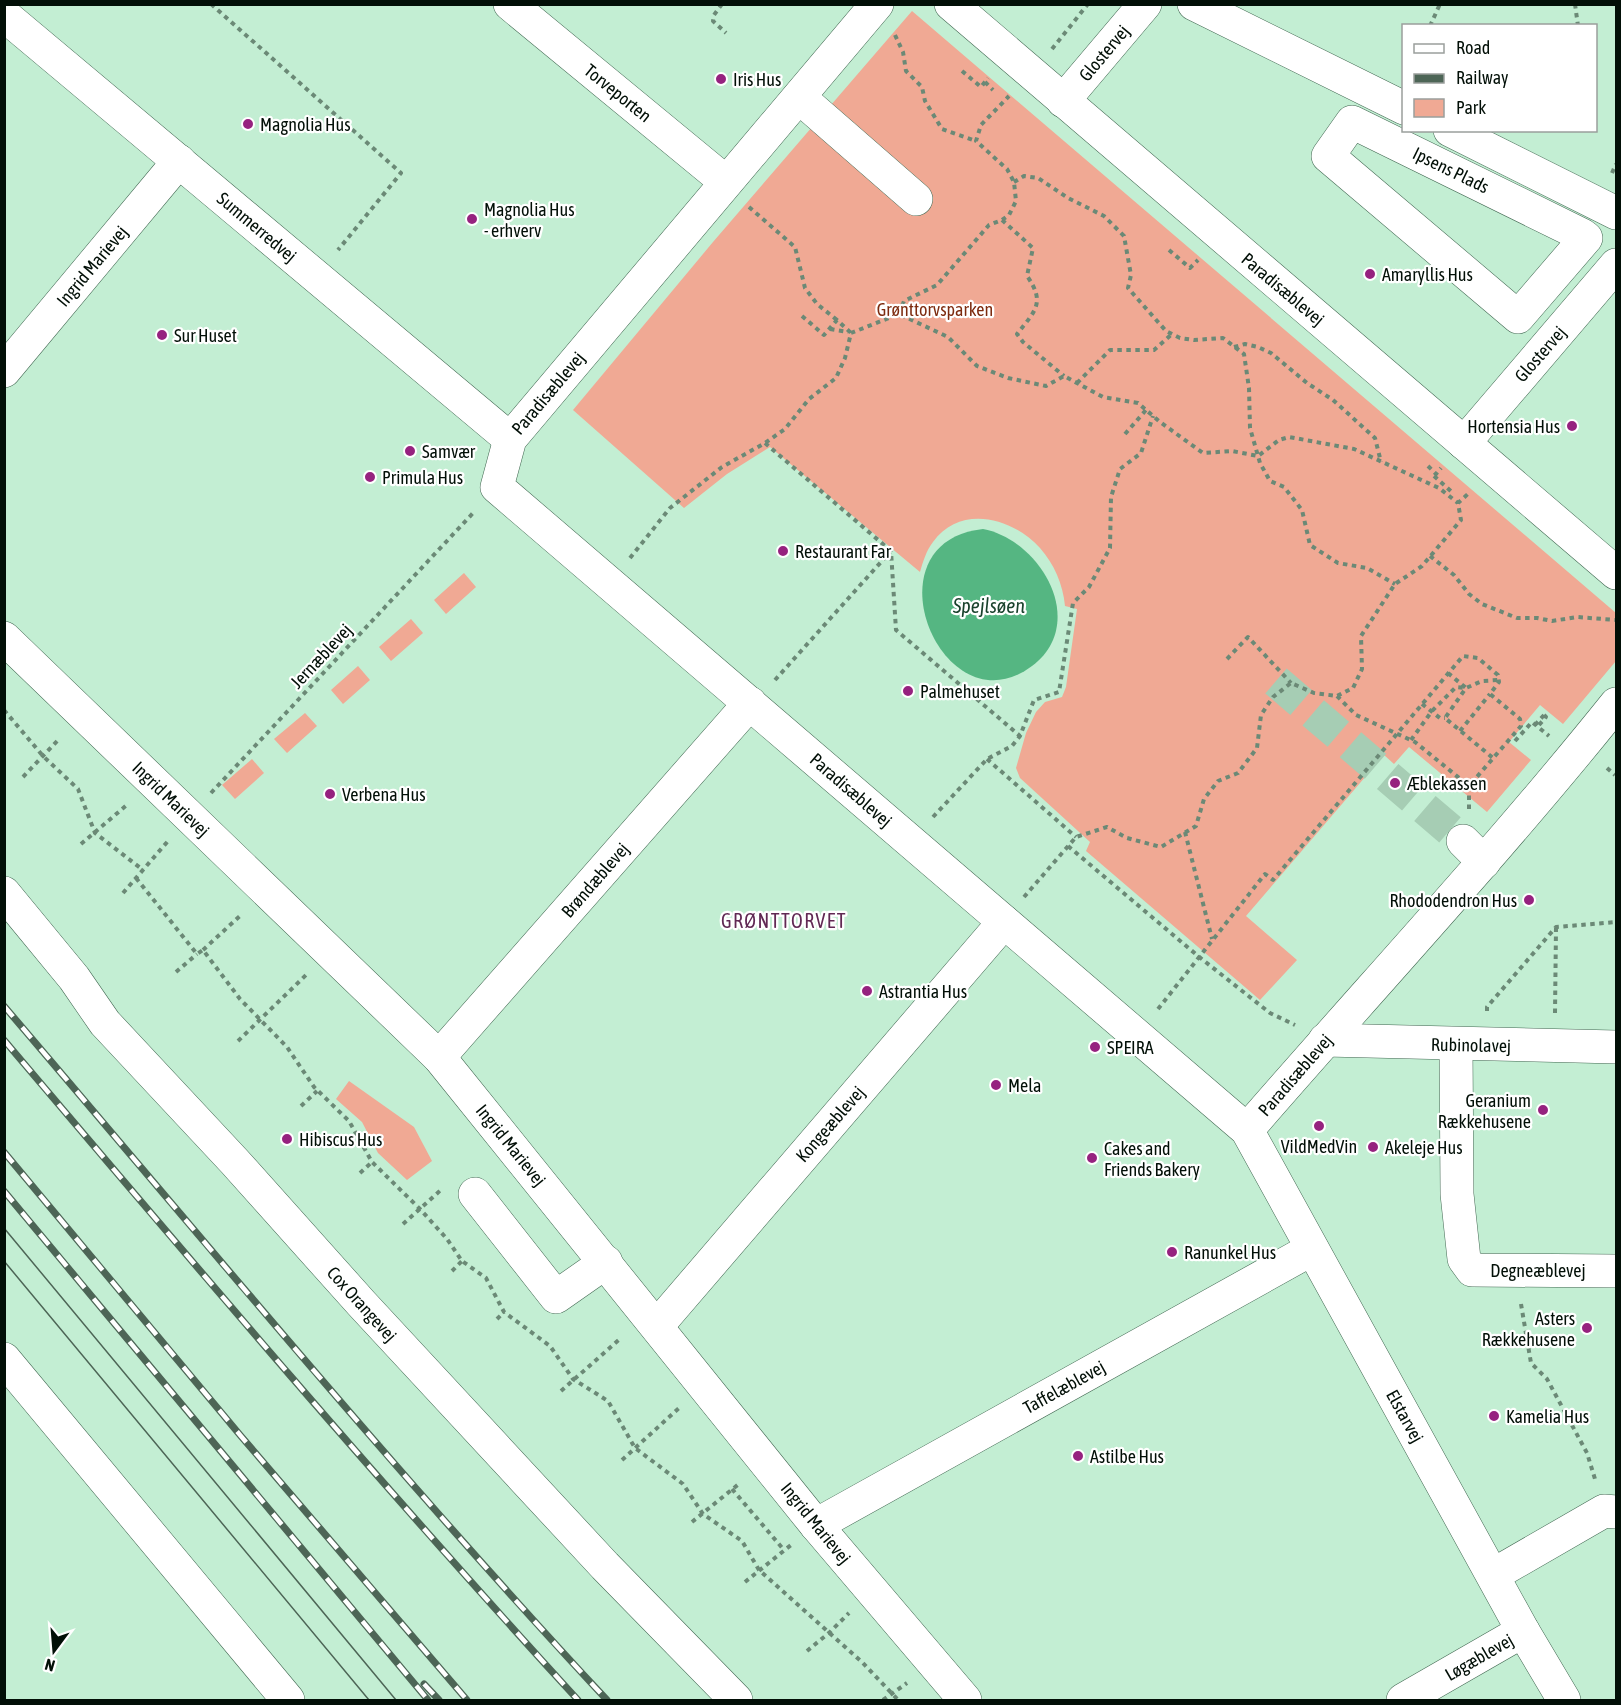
<svg xmlns="http://www.w3.org/2000/svg" width="1621" height="1705" font-family="'Asap Condensed',sans-serif">
	<style>
		.green { fill: #f0a994 }
		.water { fill: #55b682 }
		.lines { fill: none; stroke-linecap: round; stroke-linejoin: round }
		.minor-tunnel { stroke: #a6cdb4; stroke-width: 33; stroke-dasharray: 33 16; stroke-linecap: butt }
		.minor-casing { stroke: #426852; stroke-width: 34 }
		.path { stroke: #6b8976; stroke-width: 4; stroke-dasharray: 4.5 4.5; stroke-linecap: butt }
		.minor { stroke: #fff; stroke-width: 33 }
		.tram { stroke: #4d6556; stroke-width: 1.5 }
		.rail-casing { stroke: #4d6556; stroke-width: 7 }
		.rail { stroke: #fff; stroke-width: 4.5; stroke-dasharray: 14; stroke-linecap: butt }
		.poi-dot { fill: #96227f; stroke: #fff; stroke-width: 2 }
		.labels { text-anchor: middle; dominant-baseline: central; stroke-width: 4.5; stroke-linejoin: round; paint-order: stroke }
		.street-label { font-size: 18px; fill: #020f07; stroke: #fff }
		.poi-label { font-size: 18px; fill: #020f07; stroke: #fff; text-anchor: start }
		.park-label { font-size: 18px; fill: #7d2b0f; stroke: #fff }
		.water-label { font-size: 20px; font-style: italic; fill: #19422c; stroke: #fff }
		.neighbourhood-label { font-size: 20px; letter-spacing: 1.5px; fill: #612954; stroke: #fff }
	</style>
	<rect width="100%" height="100%" fill="#c3eed3"/>
	<g class="green">
		<path d="M912,11L1616,613V661L1563,724L1540,705L1509,742L1531,760L1487,812L1409,747L1394,764L1384,755L1246,916L1297,960L1260,1000L1086,851L1090,842L1020,778L1016,768L1026,733L1036,712L1045,702L1062,697L1066,687L1077,609L1065,606C1063,584 1054,564 1040,548C1012,517 960,504 933,542C926,551 923,562 920,572L770,447L727,474L684,508L573,410L713,242Z"/>
		<path d="M464,573L476,587L446,614L434,600Z"/>
		<path d="M411,619L423,633L391,661L379,647Z"/>
		<path d="M358,666L370,680L343,704L331,690Z"/>
		<path d="M305,713L317,726L287,753L274,739Z"/>
		<path d="M252,759L264,773L235,799L222,785Z"/>
		<path d="M349,1081L414,1127L432,1161L407,1180L378,1153L362,1122L336,1099Z"/>
	</g>
	<path class="water" d="M983,529C1041,540 1089,623 1032,666C943,733 863,542 983,529Z"/>
	<g class="lines">
		<path class="minor-tunnel" d="M1276,681L1463,841"/>
		<g class="minor-casing">
			<g id="minor">
				<path d="M510,4L726,182"/>
				<path d="M877,4L510,439L497,487L1247,1130L1523,1631L1564,1700"/>
				<path d="M951,4L1616,573"/>
				<path d="M1194,4L1404,108"/>
				<path d="M4,15L510,439"/>
				<path d="M799,97L916,199"/>
				<path d="M1063,101L1145,4"/>
				<path d="M1352,122L1582,235L1586,238L1518,317L1328,156Z"/>
				<path d="M1450,130L1616,213"/>
				<path d="M4,371L179,161"/>
				<path d="M1464,443L1616,265"/>
				<path d="M4,638L439,1057L816,1525L965,1700"/>
				<path d="M1463,841L1484,862"/>
				<path d="M4,893L74,978L105,1023L234,1161L362,1304L605,1566L736,1700"/>
				<path d="M1325,1040L1616,1047"/>
				<path d="M1456,1044L1457,1194L1464,1259L1472,1270L1616,1271"/>
				<path d="M439,1057L750,703"/>
				<path d="M1247,1130C1370,988 1499,850 1616,704"/>
				<path d="M475,1194L556,1297L606,1262"/>
				<path d="M657,1326L1004,922"/>
				<path d="M4,1359L288,1700"/>
				<path d="M816,1525L1312,1249"/>
				<path d="M1493,1575L1604,1511L1616,1512"/>
				<path d="M1403,1700L1523,1631"/>
			</g>
		</g>
		<g class="path">
			<path d="M211,4L401,173L338,250"/>
			<path d="M722,4L714,15L713,21L726,33"/>
			<path d="M1575,4L1578,26"/>
			<path d="M1430,26L1440,4"/>
			<path d="M895,35L903,52L906,71L922,87L925,101L942,129L976,141"/>
			<path d="M1052,49L1088,4"/>
			<path d="M962,71L981,87L988,78"/>
			<path d="M985,82L993,90"/>
			<path d="M1612,173L1616,164"/>
			<path d="M1014,182L1024,176L1038,178L1068,198L1104,216L1124,236L1131,275L1128,288L1166,331L1180,338L1194,340L1223,338L1244,354L1249,388L1250,428L1260,463L1270,481L1284,487L1302,510L1310,545L1338,563L1367,568L1395,584"/>
			<path d="M749,207L795,247L805,288L817,304L837,320"/>
			<path d="M1002,220L1033,248L1027,276C1046,303 1035,311 1017,334L1023,342L1064,376"/>
			<path d="M1169,250L1190,268L1198,260"/>
			<path d="M899,314L904,301L937,285L989,225L1002,220L1009,215L1016,201L1014,182L1007,169L976,141L981,125L1009,96"/>
			<path d="M802,316L824,335L837,320L851,333"/>
			<path d="M830,329L848,332"/>
			<path d="M1234,347L1245,344L1258,347L1271,353L1307,383L1333,400L1375,438L1381,462"/>
			<path d="M1077,383L1110,350H1154L1172,334"/>
			<path d="M1125,434L1146,410"/>
			<path d="M765,443L891,551L896,630L1020,736"/>
			<path d="M1428,466L1436,474L1441,468"/>
			<path d="M1434,476L1453,493"/>
			<path d="M1430,556L1454,575L1469,594L1482,604L1517,618H1537L1552,621L1577,617L1616,620"/>
			<path d="M630,558L670,508L722,467L765,443L785,429L809,399L836,378L845,358L851,333L899,314L948,337L977,366L1008,378L1046,386L1064,376L1103,397L1138,403L1160,422L1203,453L1232,451L1258,456L1279,440L1289,437L1354,449L1439,488L1458,503"/>
			<path d="M1227,659L1248,637L1291,683"/>
			<path d="M1448,673L1466,688L1445,718L1493,758"/>
			<path d="M775,680L890,552"/>
			<path d="M1337,696L1356,715L1415,742L1469,786V810"/>
			<path d="M1422,704L1440,718H1445"/>
			<path d="M4,710L43,756L78,789L95,833L143,870"/>
			<path d="M1535,725L1544,715"/>
			<path d="M1539,725L1546,717L1544,715"/>
			<path d="M1460,731L1490,694"/>
			<path d="M1411,740L1432,711L1456,687L1466,688L1482,681L1499,680"/>
			<path d="M1515,741L1532,722L1549,736"/>
			<path d="M987,759L1076,837"/>
			<path d="M1607,768L1615,775"/>
			<path d="M23,777L60,738"/>
			<path d="M211,793L474,512"/>
			<path d="M933,817L987,759L1012,746L1020,736L1034,700L1059,692L1073,603L1089,587L1110,548L1111,497L1120,469L1141,453L1153,416"/>
			<path d="M1185,832L1212,939"/>
			<path d="M81,844L128,804"/>
			<path d="M1068,846L1198,956L1270,1013L1295,1025"/>
			<path d="M136,878L197,954L203,950L240,999L287,1047L314,1087L349,1121L372,1162L420,1209L447,1239L462,1261L486,1278L504,1312L550,1346L573,1379L608,1401L635,1448L683,1484L703,1514L742,1541L759,1570L863,1663L898,1700"/>
			<path d="M123,893L168,841"/>
			<path d="M1024,897L1076,837L1107,827L1127,838L1161,847L1196,826L1204,799L1218,781L1238,773L1257,748L1261,715L1273,697L1291,683L1314,693L1337,696L1353,688L1362,669L1361,636L1395,584L1422,566L1461,520L1458,503L1470,492"/>
			<path d="M203,950L242,914"/>
			<path d="M176,972L197,954"/>
			<path d="M1158,1009L1265,874L1273,880L1463,656L1478,658L1498,675L1499,682L1490,694L1520,719L1521,726L1469,786"/>
			<path d="M1487,1011V1007L1556,927L1616,922"/>
			<path d="M1555,1013L1556,928"/>
			<path d="M238,1041L306,975"/>
			<path d="M301,1106L317,1091"/>
			<path d="M360,1173L372,1162"/>
			<path d="M403,1224L443,1188"/>
			<path d="M452,1271L462,1261"/>
			<path d="M1521,1304L1531,1363L1547,1379L1587,1453L1595,1479"/>
			<path d="M497,1319L504,1312"/>
			<path d="M561,1391L621,1338"/>
			<path d="M622,1460L679,1408"/>
			<path d="M732,1489L784,1550"/>
			<path d="M692,1522L740,1483"/>
			<path d="M745,1582L791,1545"/>
			<path d="M807,1651L830,1632L849,1613"/>
			<path d="M883,1700L907,1683"/>
		</g>
		<use href="#minor" class="minor"/>
		<g class="tram">
			<path d="M4,1228L396,1700"/>
			<path d="M4,1261L369,1700"/>
		</g>
		<g class="rail-casing">
			<g id="rail">
				<path d="M4,1006C203,1239 398,1476 607,1700"/>
				<path d="M4,1040C193,1263 381,1485 578,1700"/>
				<path d="M4,1152L240,1435L467,1700"/>
				<path d="M4,1191L428,1700"/>
				<path d="M424,1684L439,1700"/>
			</g>
		</g>
		<use href="#rail" class="rail"/>
	</g>
	<g class="poi-dot">
		<circle cx="721" cy="79" r="6"/>
		<circle cx="248" cy="124" r="6"/>
		<circle cx="472" cy="219" r="6"/>
		<circle cx="1370" cy="274" r="6"/>
		<circle cx="162" cy="335" r="6"/>
		<circle cx="1572" cy="426" r="6"/>
		<circle cx="410" cy="451" r="6"/>
		<circle cx="370" cy="477" r="6"/>
		<circle cx="783" cy="551" r="6"/>
		<circle cx="908" cy="691" r="6"/>
		<circle cx="1395" cy="783" r="6"/>
		<circle cx="330" cy="794" r="6"/>
		<circle cx="1529" cy="900" r="6"/>
		<circle cx="867" cy="991" r="6"/>
		<circle cx="1095" cy="1047" r="6"/>
		<circle cx="996" cy="1085" r="6"/>
		<circle cx="1543" cy="1110" r="6"/>
		<circle cx="1319" cy="1126" r="6"/>
		<circle cx="287" cy="1139" r="6"/>
		<circle cx="1373" cy="1147" r="6"/>
		<circle cx="1092" cy="1158" r="6"/>
		<circle cx="1172" cy="1252" r="6"/>
		<circle cx="1587" cy="1328" r="6"/>
		<circle cx="1494" cy="1416" r="6"/>
		<circle cx="1078" cy="1456" r="6"/>
	</g>
	<g class="labels">
		<g class="street-label">
			<text transform="translate(1104 53) rotate(-50)">Glostervej</text>
			<text transform="translate(618 93) rotate(39)">Torveporten</text>
			<text transform="translate(1451 170) rotate(26)">Ipsens Plads</text>
			<text transform="translate(257 227) rotate(40)">Summerredvej</text>
			<text transform="translate(92 266) rotate(-50)">Ingrid Marievej</text>
			<text transform="translate(1283 289) rotate(40)">Paradisæblevej</text>
			<text transform="translate(1540 354) rotate(-49)">Glostervej</text>
			<text transform="translate(548 393) rotate(-50)">Paradisæblevej</text>
			<text transform="translate(321 656) rotate(-47)">Jernæblevej</text>
			<text transform="translate(851 790) rotate(41)">Paradisæblevej</text>
			<text transform="translate(171 799) rotate(44)">Ingrid Marievej</text>
			<text transform="translate(595 880) rotate(-49)">Brøndæblevej</text>
			<text transform="translate(1471 1045) rotate(1)">Rubinolavej</text>
			<text transform="translate(1295 1075) rotate(-49)">Paradisæblevej</text>
			<text transform="translate(830 1124) rotate(-49)">Kongeæblevej</text>
			<text transform="translate(511 1145) rotate(51)">Ingrid Marievej</text>
			<text x="1538" y="1270">Degneæblevej</text>
			<text transform="translate(362 1304) rotate(48)">Cox Orangevej</text>
			<text transform="translate(1064 1387) rotate(-29)">Taffelæblevej</text>
			<text transform="translate(1405 1416) rotate(61)">Elstarvej</text>
			<text transform="translate(816 1523) rotate(51)">Ingrid Marievej</text>
			<text transform="translate(1479 1657) rotate(-30)">Løgæblevej</text>
		</g>
		<g class="poi-label">
			<text x="733" y="79">Iris Hus</text>
			<text x="260" y="124">Magnolia Hus</text>
			<text x="484" y="209">Magnolia Hus<tspan x="484" dy="21">- erhverv</tspan></text>
			<text x="1382" y="274">Amaryllis Hus</text>
			<text x="174" y="335">Sur Huset</text>
			<text x="1560" y="426" text-anchor="end">Hortensia Hus</text>
			<text x="422" y="451">Samvær</text>
			<text x="382" y="477">Primula Hus</text>
			<text x="795" y="551">Restaurant Far</text>
			<text x="920" y="691">Palmehuset</text>
			<text x="1407" y="783">Æblekassen</text>
			<text x="342" y="794">Verbena Hus</text>
			<text x="1517" y="900" text-anchor="end">Rhododendron Hus</text>
			<text x="879" y="991">Astrantia Hus</text>
			<text x="1107" y="1047">SPEIRA</text>
			<text x="1008" y="1085">Mela</text>
			<text x="1531" y="1100" text-anchor="end">Geranium<tspan x="1531" dy="21">Rækkehusene</tspan></text>
			<text x="299" y="1139">Hibiscus Hus</text>
			<text x="1319" y="1146" text-anchor="middle">VildMedVin</text>
			<text x="1385" y="1147">Akeleje Hus</text>
			<text x="1104" y="1148">Cakes and<tspan x="1104" dy="21">Friends Bakery</tspan></text>
			<text x="1184" y="1252">Ranunkel Hus</text>
			<text x="1575" y="1318" text-anchor="end">Asters<tspan x="1575" dy="21">Rækkehusene</tspan></text>
			<text x="1506" y="1416">Kamelia Hus</text>
			<text x="1090" y="1456">Astilbe Hus</text>
		</g>
		<g class="park-label">
			<text x="935" y="309">Grønttorvsparken</text>
		</g>
		<g class="water-label">
			<text x="989" y="605">Spejlsøen</text>
		</g>
		<g class="neighbourhood-label">
			<text x="784" y="920">GRØNTTORVET</text>
		</g>
	</g>
	<rect width="1621" height="1705" fill="none" stroke="#020f07" stroke-width="12"/>
	<rect x="1402" y="24" width="195" height="108" fill="#ffffff" stroke="#9a9f9c" stroke-width="1.5"/>
	<rect x="1414" y="44" width="30" height="9" fill="#ffffff" stroke="#9a9f9c" stroke-width="1.5"/>
	<text x="1456" y="54" font-size="18" fill="#020f07">Road</text>
	<rect x="1414" y="74" width="30" height="9" fill="#4d6556" stroke="#9a9f9c" stroke-width="1.5"/>
	<text x="1456" y="84" font-size="18" fill="#020f07">Railway</text>
	<rect x="1414" y="99" width="30" height="18" fill="#f0a994" stroke="#9a9f9c" stroke-width="1.5"/>
	<text x="1456" y="114" font-size="18" fill="#020f07">Park</text>
	<g transform="translate(54 1651) rotate(196)" stroke="#ffffff" stroke-width="4.5" paint-order="stroke">
	<path d="M0-4.5L10 22L0 15L-10 22Z" fill="#020f07"/>
	<text y="-9" font-size="16" font-weight="bold" text-anchor="middle" fill="#020f07">N</text>
	</g>
</svg>
